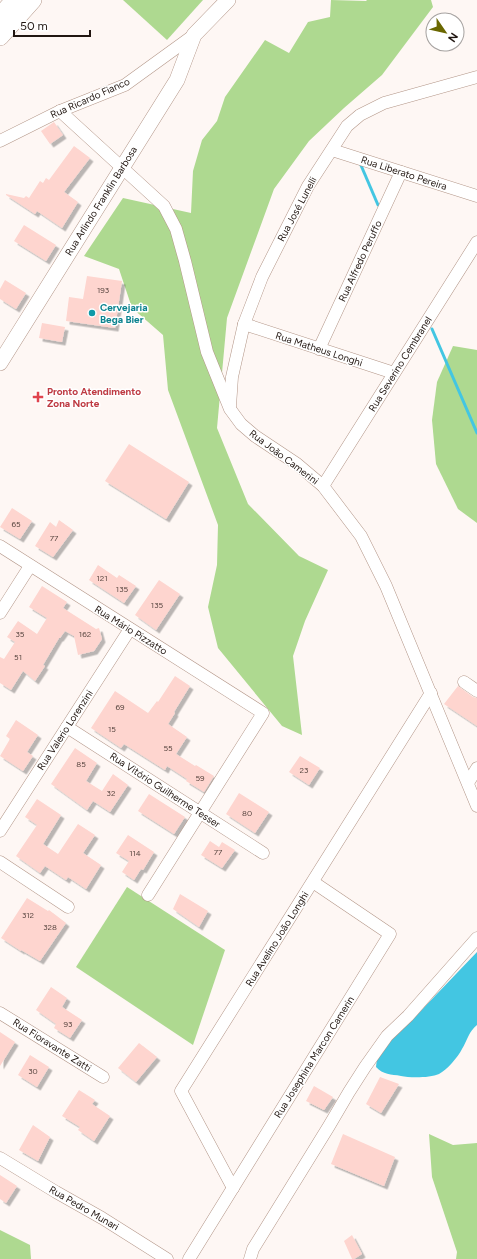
<svg xmlns="http://www.w3.org/2000/svg" width="477" height="1259" font-family="Figtree,sans-serif">
	<style>
		.green { fill: #aed990 }
		.water { fill: #43c6e2 }
		.lines { fill: none; stroke-linecap: round; stroke-linejoin: round }
		.stream { stroke: #43c6e2; stroke-width: 3 }
		.building { fill: #fed5cf; filter: url(#shadow) }
		.minor-casing { stroke: #b39688; stroke-width: 13 }
		.tertiary-casing { stroke: #b39688; stroke-width: 16 }
		.secondary-casing { stroke: #b39688; stroke-width: 18 }
		.minor { stroke: #fff; stroke-width: 12 }
		.tertiary { stroke: #fff; stroke-width: 15 }
		.secondary { stroke: #fff; stroke-width: 17 }
		.culture-dot { fill: #0f9aa8; stroke: #fff; stroke-width: 1.5 }
		.health-dot { fill: #e0444e; stroke: #fff; stroke-width: 1.5 }
		.labels { text-anchor: middle; dominant-baseline: central; stroke-width: 3; stroke-linejoin: round; paint-order: stroke }
		.number-label { font-size: 8px; fill: #584640 }
		.street-label { font-size: 10px; fill: #211611; stroke: #fff }
		.culture-label { font-size: 10px; font-weight: bold; fill: #0d838f; stroke: #fff; text-anchor: start }
		.health-label { font-size: 10px; font-weight: bold; fill: #be3a42; stroke: #fff; text-anchor: start }
	</style>
	<defs>
		<filter id="shadow"><feDropShadow dx="3.5" dy="3.5" stdDeviation="0" flood-color="#0004"/></filter>
	</defs>
	<rect width="100%" height="100%" fill="#fef7f4"/>
	<g class="green">
		<path d="M123,0H203L167,40Z"/>
		<path d="M331,0L366,1L367,0H431L433,7L382,75L344,108L309,141L274,189L227,318L217,428L248,504L299,556L328,570L305,621L293,656L302,735L282,726L218,648L208,607L217,565L218,525L168,390L163,335L132,308L119,269L84,256L123,198L191,213L193,171L202,140L217,121L225,97L265,40L289,53L308,22L330,17Z"/>
		<path d="M453,346L477,350V523L458,509L436,464L432,420L437,382Z"/>
		<path d="M127,887L225,950L193,1045L76,967Z"/>
		<path d="M429,1134L453,1145L477,1143V1259H456L457,1252L432,1177Z"/>
		<path d="M0,1230L30,1245L31,1259H0Z"/>
	</g>
	<path class="water" d="M477,952V1025C469,1031 467,1041 462,1049C458,1057 447,1070 439,1074C430,1078 410,1078 401,1076C391,1074 383,1075 376,1067L377,1058L384,1047L400,1030L413,1019Z"/>
	<g class="lines">
		<g class="stream">
			<path d="M360,163L378,205"/>
			<path d="M432,329L477,433"/>
		</g>
	</g>
	<g class="building">
		<path d="M54,122L63,135L50,144L41,131Z"/>
		<path d="M74,146L90,158L64,192L78,202L62,228L37,211L35,214L6,195V194L24,198L26,196L29,198L40,181L43,183L46,178L49,180Z"/>
		<path d="M24,225L56,245L46,261L14,241Z"/>
		<path d="M87,276L122,281L115,328L66,321L69,297L83,299Z"/>
		<path d="M5,280L26,293L16,309L0,299V289Z"/>
		<path d="M42,323L65,327L62,342L39,338Z"/>
		<path d="M129,444L189,482L166,519L105,481Z"/>
		<path d="M12,508L32,521L20,539L0,527Z"/>
		<path d="M59,520L73,530L53,557L35,546L50,522L56,527Z"/>
		<path d="M98,565L117,578L119,575L136,586L124,603L89,580Z"/>
		<path d="M159,580L180,594L156,630L135,615Z"/>
		<path d="M42,586L67,602L63,608L96,629L99,628L102,639L94,651L78,655L74,636L65,631L60,638H59L43,665L45,666L35,681L23,671L11,690L0,683V657L4,659L15,642L7,637L18,621L37,634L47,618L29,607Z"/>
		<path d="M175,676L190,686L174,712L175,713L168,724L187,737L176,754L195,766L196,765L214,776L204,792L186,781L187,779L167,766L165,770L124,744L121,748L91,728L115,691L148,713L157,701L158,702Z"/>
		<path d="M458,686L473,697L477,698V726L444,704Z"/>
		<path d="M16,720L38,735L27,752L33,756L23,771L0,756L10,739L6,736Z"/>
		<path d="M75,748L97,763L86,781L102,791L113,774L128,785L110,812L93,801L87,810L51,784Z"/>
		<path d="M300,756L320,768L309,785L289,772Z"/>
		<path d="M239,793L269,812L255,833L226,814Z"/>
		<path d="M149,794L185,817L174,834L138,811Z"/>
		<path d="M37,799L61,815L43,844L58,854L78,824L95,835L83,853L101,865L86,889L68,877L66,880L45,866L40,873L16,856L37,825L25,817Z"/>
		<path d="M128,835L154,852L143,870L141,869L134,880L122,872L129,861L116,853Z"/>
		<path d="M210,841L219,847L222,842L235,850L222,868L201,855Z"/>
		<path d="M180,894L208,911L199,927L173,909Z"/>
		<path d="M27,898L48,911L49,910L66,923L40,961L21,950V951L1,938Z"/>
		<path d="M51,987L67,998L62,1007L82,1020L70,1038L54,1028L56,1024L36,1010Z"/>
		<path d="M0,1032L15,1042L0,1066Z"/>
		<path d="M139,1043L157,1057L136,1082L118,1068Z"/>
		<path d="M30,1055L49,1067L37,1087L18,1075Z"/>
		<path d="M380,1077L399,1084L381,1113L366,1104Z"/>
		<path d="M314,1086L333,1097L324,1110L306,1101Z"/>
		<path d="M79,1090L95,1100L92,1104L110,1116L94,1141L78,1130L80,1127L62,1116Z"/>
		<path d="M33,1125L50,1137L38,1161L19,1150Z"/>
		<path d="M343,1134L395,1157L384,1186L331,1164Z"/>
		<path d="M0,1175L17,1186L6,1203L0,1199Z"/>
		<path d="M352,1235L362,1254L354,1259H352L344,1241Z"/>
	</g>
	<g class="lines">
		<g class="minor-casing">
			<g id="minor">
				<path d="M60,111L164,206L176,229L185,261L207,352L230,409L241,424L255,436L297,464L323,486L361,536L386,586L477,806"/>
				<path d="M0,141L60,111L125,85L194,35"/>
				<path d="M332,150L477,196"/>
				<path d="M244,324L394,373"/>
				<path d="M319,349L401,172"/>
				<path d="M230,406L232,377L244,324L262,277L308,186L347,126L360,115L384,103L477,77"/>
				<path d="M323,486L477,242"/>
				<path d="M0,546L263,713L148,895"/>
				<path d="M0,613L30,566"/>
				<path d="M464,682L477,691"/>
				<path d="M67,727L263,853"/>
				<path d="M468,783L477,768"/>
				<path d="M0,831L130,629"/>
				<path d="M0,862L68,907"/>
				<path d="M0,1013L103,1077"/>
				<path d="M0,1158L56,1192L102,1218L167,1259"/>
				<path d="M233,1188L181,1091L431,693"/>
				<path d="M189,1259L390,934L313,882"/>
				<path d="M250,1259L253,1249L329,1126L349,1092L365,1067L387,1036L408,1016L477,938"/>
			</g>
		</g>
		<g class="tertiary-casing">
			<path id="tertiary" d="M0,363L177,80L194,35L228,0"/>
		</g>
		<g class="secondary-casing">
			<g id="secondary">
				<path d="M0,16L14,0"/>
				<path d="M0,37L33,0"/>
			</g>
		</g>
		<use href="#minor" class="minor"/>
		<use href="#tertiary" class="tertiary"/>
		<use href="#secondary" class="secondary"/>
	</g>
	<circle class="culture-dot" cx="92" cy="313" r="4"/>
	<path class="health-dot" d="M36 391h4v4h4v4h-4v4h-4v-4h-4v-4h4z"/>
	<g class="labels">
		<g class="number-label">
			<text x="103" y="290">193</text>
			<text x="16" y="524">65</text>
			<text x="54" y="538">77</text>
			<text x="102" y="578">121</text>
			<text x="122" y="589">135</text>
			<text x="157" y="605">135</text>
			<text x="20" y="634">35</text>
			<text x="85" y="634">162</text>
			<text x="18" y="657">51</text>
			<text x="120" y="707">69</text>
			<text x="112" y="729">15</text>
			<text x="168" y="748">55</text>
			<text x="81" y="764">85</text>
			<text x="304" y="770">23</text>
			<text x="200" y="778">59</text>
			<text x="111" y="793">32</text>
			<text x="247" y="813">80</text>
			<text x="218" y="852">77</text>
			<text x="135" y="853">114</text>
			<text x="28" y="915">312</text>
			<text x="50" y="927">328</text>
			<text x="68" y="1024">93</text>
			<text x="33" y="1071">30</text>
		</g>
		<g class="street-label">
			<text transform="translate(90 98) rotate(-24)">Rua Ricardo Fianco</text>
			<text transform="translate(404 173) rotate(18)">Rua Liberato Pereira</text>
			<text transform="translate(101 201) rotate(-58)">Rua Arlindo Franklin Barbosa</text>
			<text transform="translate(297 209) rotate(-62)">Rua José Lunelli</text>
			<text transform="translate(360 261) rotate(-65)">Rua Alfredo Peruffo</text>
			<text transform="translate(319 349) rotate(18)">Rua Matheus Longhi</text>
			<text transform="translate(400 364) rotate(-58)">Rua Severino Cembranel</text>
			<text transform="translate(284 457) rotate(37)">Rua João Camerini</text>
			<text transform="translate(131 630) rotate(32)">Rua Mário Pizzatto</text>
			<text transform="translate(65 730) rotate(-57)">Rua Valerio Lorenzini</text>
			<text transform="translate(165 790) rotate(33)">Rua Vitório Guilherme Tesser</text>
			<text transform="translate(277 939) rotate(-58)">Rua Avelino João Longhi</text>
			<text transform="translate(52 1045) rotate(32)">Rua Fioravante Zatti</text>
			<text transform="translate(314 1057) rotate(-58)">Rua Josephina Marcon Camerin</text>
			<text transform="translate(84 1208) rotate(30)">Rua Pedro Munari</text>
		</g>
		<g class="culture-label">
			<text x="100" y="307">Cervejaria<tspan x="100" dy="12">Bega Bier</tspan></text>
		</g>
		<g class="health-label">
			<text x="47" y="391">Pronto Atendimento<tspan x="47" dy="12">Zona Norte</tspan></text>
		</g>
	</g>
	<g transform="translate(445 32) rotate(124)"><circle r="19" fill="#ffffff" stroke="#a6a2a0"/>
	<path d="M0-3L7 15L0 10L-7 15Z" fill="#6a6700"/>
	<text y="-6" font-size="11" font-weight="bold" text-anchor="middle" fill="#211611">N</text>
	</g>
	<path d="M14 30v6h76v-6" fill="none" stroke="#211611" stroke-width="2"/>
	<text x="20" y="30" font-size="12" fill="#211611" stroke="#ffffff" stroke-width="3" paint-order="stroke">50 m</text>
</svg>
